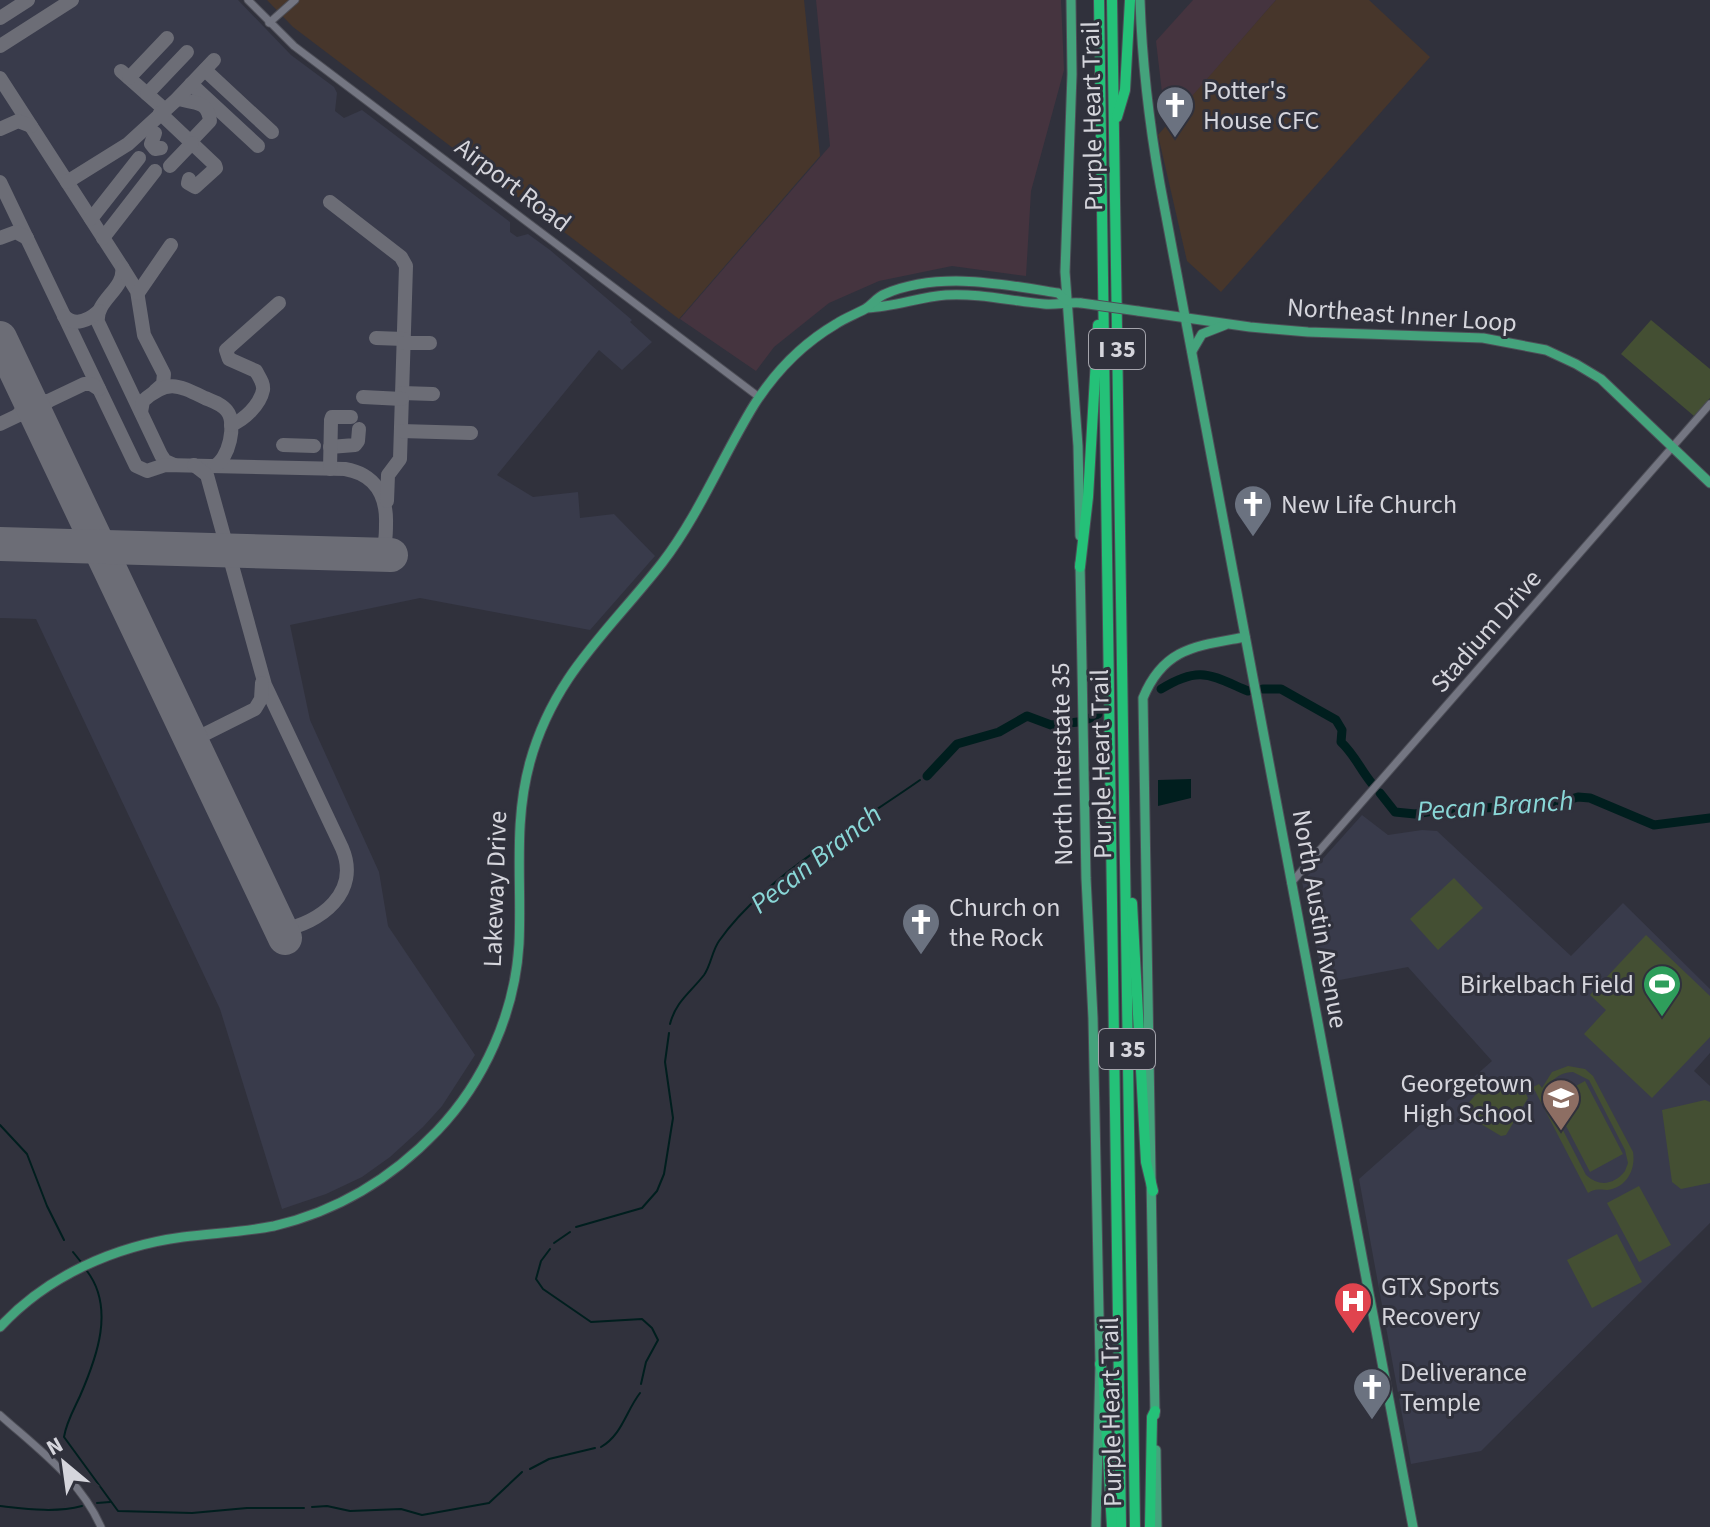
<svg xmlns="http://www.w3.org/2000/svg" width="1710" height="1527" font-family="'Source Sans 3',sans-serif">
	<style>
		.commercial { fill: #45343f }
		.industrial { fill: #47362b }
		.built { fill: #393b4b }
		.green { fill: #444f33; fill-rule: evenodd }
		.water { fill: #001e1e }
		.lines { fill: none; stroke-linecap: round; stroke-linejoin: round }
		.stream { stroke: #001e1e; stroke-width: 2 }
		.river { stroke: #001e1e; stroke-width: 9 }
		.taxiway { stroke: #6c6d76; stroke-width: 14 }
		.runway { stroke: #6c6d76; stroke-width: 34 }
		.minor-casing { stroke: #4d4e57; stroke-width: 9 }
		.major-casing { stroke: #4d4e57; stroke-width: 11 }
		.highway-casing { stroke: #4d4e57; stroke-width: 12 }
		.minor { stroke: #747682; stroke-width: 7 }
		.major { stroke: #44a37c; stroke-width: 9 }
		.highway { stroke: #24c178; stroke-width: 10 }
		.major-bridge-casing { stroke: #4d4e57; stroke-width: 11; stroke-linecap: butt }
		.major-bridge { stroke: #44a37c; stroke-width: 9 }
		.labels { text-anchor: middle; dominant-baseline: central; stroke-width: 6; stroke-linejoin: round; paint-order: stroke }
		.shield { fill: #30313c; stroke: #a4a4ac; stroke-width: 2 }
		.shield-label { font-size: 24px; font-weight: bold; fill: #d5d5dc }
		.poi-label { font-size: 26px; fill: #d5d5dc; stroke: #30313c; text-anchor: start }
		.street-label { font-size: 26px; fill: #d5d5dc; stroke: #30313c }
		.water-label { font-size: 28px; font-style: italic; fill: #89d7d7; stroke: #30313c }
	</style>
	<rect width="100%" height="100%" fill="#30313c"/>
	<g class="commercial">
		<path d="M816,0H1061L1064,70L1031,191L1026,276L952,266L879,281L829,303L774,347L756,371L680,319L830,146Z"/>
		<path d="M1193,0H1276L1166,127L1156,41Z"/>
	</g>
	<g class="industrial">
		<path d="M267,0H804L820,156L679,319L293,27Z"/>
		<path d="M1276,0H1369L1430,57L1221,292L1187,261L1158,135Z"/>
	</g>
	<g class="built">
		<path d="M0,0H238L291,55L334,87L337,93L335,111L344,118L362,110L510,222V232L517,237L528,234L550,250L632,320L630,322L652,342L622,370L599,350L497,475L533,497L578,492L580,518L614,514L655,556L590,630L420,598L290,625L310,720L379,872L388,926L475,1055L442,1106L423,1127L390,1157L362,1177L326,1194L282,1209L220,1009L36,619L0,618Z"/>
		<path d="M1362,815L1388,835L1422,830L1437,831L1571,956L1623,903L1710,989V1053L1694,1071L1710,1086V1223L1481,1451L1411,1464L1359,1179L1492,1061L1408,967L1324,983L1302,882Z"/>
	</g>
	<g class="green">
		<path d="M1651,320L1710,369V398L1694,416L1621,354Z"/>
		<path d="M1454,878L1483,908L1438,950L1410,919Z"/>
		<path d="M1646,935L1710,996V1037L1652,1098L1584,1034L1606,1010L1590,995Z"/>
		<path d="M1568,1066L1585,1069L1593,1076L1633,1152C1636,1170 1626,1188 1607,1190C1598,1190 1596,1188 1588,1193L1533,1087L1539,1084L1542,1088L1552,1072ZM1573,1072L1589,1080L1625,1150L1628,1163L1625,1171C1614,1185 1599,1187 1586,1175L1548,1101C1546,1084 1555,1073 1573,1072Z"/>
		<path d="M1585,1081L1623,1154L1590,1172L1552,1099Z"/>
		<path d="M1496,1086C1509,1086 1523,1086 1528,1098L1506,1135L1501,1136L1461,1112L1477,1093Z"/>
		<path d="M1705,1100L1710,1102V1183L1681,1189L1672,1182L1662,1110Z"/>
		<path d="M1639,1186L1671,1245L1639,1262L1607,1203Z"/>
		<path d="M1617,1234L1642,1282L1592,1308L1567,1260Z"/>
	</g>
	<path class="water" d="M1191,779V798L1158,806V780Z"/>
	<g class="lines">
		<g class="stream">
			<path d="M670,1024C676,1001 690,993 704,975C711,965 712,951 719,941C764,877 856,825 920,780"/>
			<path d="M0,1125L27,1154L47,1206L64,1240"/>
			<path d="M576,1227L642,1208L657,1191L664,1174L673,1118L665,1062L669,1033"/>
			<path d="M554,1243L570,1232"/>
			<path d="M550,1249L541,1261L536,1279L543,1289L591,1322L642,1319L652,1328L658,1340L646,1362L641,1384"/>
			<path d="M73,1252L81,1262"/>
			<path d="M87,1271C115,1308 97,1357 80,1396C74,1409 66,1423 64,1437L118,1511L192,1513L247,1508H304"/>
			<path d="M601,1447C622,1435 626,1411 640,1393"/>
			<path d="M530,1469L549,1459L595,1448"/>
			<path d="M97,1503L110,1502"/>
			<path d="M0,1506C27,1509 55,1513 82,1506"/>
			<path d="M312,1507L327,1506L350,1511L401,1509L422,1515L489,1503L522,1472"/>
		</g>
		<g class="river">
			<path d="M1161,689C1200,665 1210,675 1248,691"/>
			<path d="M1263,689H1281L1336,720L1342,730L1341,742C1355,755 1361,771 1374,786"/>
			<path d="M1088,719L1098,714"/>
			<path d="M927,776L957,744L999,732L1027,716L1051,725L1078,722"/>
			<path d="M1380,793L1395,812L1415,814L1439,810L1551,805L1578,797L1590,798L1654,825L1710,818"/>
		</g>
		<g class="taxiway">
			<path d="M0,18L28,0"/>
			<path d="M0,46L72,0"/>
			<path d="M205,70L272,132"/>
			<path d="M121,71L164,109"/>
			<path d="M0,78L122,267C126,289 95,300 98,322L161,455L165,461L174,465"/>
			<path d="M129,78L167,38"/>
			<path d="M191,84L258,146"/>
			<path d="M147,94L187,52"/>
			<path d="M178,99C195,103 208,101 210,121L190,142"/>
			<path d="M160,113L215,165L216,168L195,187L188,183L189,179"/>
			<path d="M0,129L18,121L31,126"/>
			<path d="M155,133L151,144L155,149L161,148"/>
			<path d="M170,166L192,143"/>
			<path d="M0,182L136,466L147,471L165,465L345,469C375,474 387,496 386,524C386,536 386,544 379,554"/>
			<path d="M67,182L128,144L175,101L214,60"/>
			<path d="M330,202L401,257L406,266L400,459L388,475L387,501"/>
			<path d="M91,219L139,158"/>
			<path d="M0,238L16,232L27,238"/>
			<path d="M103,238L155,171"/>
			<path d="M122,267L137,291L144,335L164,374L163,384L155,391"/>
			<path d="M138,293L171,245"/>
			<path d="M64,316C75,327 89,320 99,311"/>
			<path d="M376,338L404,339"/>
			<path d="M404,343H430"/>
			<path d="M25,390L36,401H48L40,411L41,425L30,414L18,415L26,405Z"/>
			<path d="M402,393L433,394"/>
			<path d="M363,397L402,399"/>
			<path d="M141,412L143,401C168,379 178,385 205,398C212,401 222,404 227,411C237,423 229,460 214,466"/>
			<path d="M0,424L84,384H91L99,389"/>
			<path d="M231,425C244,420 260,405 263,390C264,383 259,377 256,371L229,359L226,350L279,303"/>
			<path d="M401,431L471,433"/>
			<path d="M283,445L314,446"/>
			<path d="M330,447L355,445L358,441L359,429"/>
			<path d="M194,465L207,475L265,685L342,848C361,892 321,923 281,930"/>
			<path d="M330,469L331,420L332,417H351"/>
			<path d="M186,728L194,736H201L255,709L261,699L262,683"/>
			<path d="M198,754L196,743L201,736"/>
		</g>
		<g class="runway">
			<path d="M0,338L285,938"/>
			<path d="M0,544L391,555"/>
		</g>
		<g class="minor-casing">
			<g id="minor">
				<path d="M248,0L294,46L759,397"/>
				<path d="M269,23L295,0"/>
				<path d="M1291,883L1710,404"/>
				<path d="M0,1415C38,1449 80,1479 101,1527"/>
			</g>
		</g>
		<g class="major-casing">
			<g id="major">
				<path d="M1071,0L1072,74L1065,272L1078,446L1080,536"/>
				<path d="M1140,0C1142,62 1149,122 1160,184L1413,1527"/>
				<path d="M867,308C894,307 919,297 946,295C979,293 1011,301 1044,304C1057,305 1068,302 1081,303"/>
				<path d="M1138,311L1250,327L1308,332L1483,338L1546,350L1576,364L1601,379L1710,483"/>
				<path d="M1192,351L1202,334L1225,325"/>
				<path d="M1080,563L1086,878L1093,1018L1100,1364L1096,1527"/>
				<path d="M0,1327C47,1276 115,1246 183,1237C214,1233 244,1232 274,1226C338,1211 392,1178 437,1131C484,1082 515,1013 519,944C522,883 513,823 530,762C554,675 609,631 662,563C699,515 722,457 754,405C775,372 802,344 836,324C845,318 856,314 865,309C873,304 877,297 885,294C939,271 1002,284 1058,293L1067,301"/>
				<path d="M1155,1415L1143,698C1164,647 1197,646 1245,637"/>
				<path d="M1156,1450L1157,1527"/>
			</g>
		</g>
		<g class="highway-casing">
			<g id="highway">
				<path d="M1099,0L1121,1527"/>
				<path d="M1112,0L1135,1527"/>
				<path d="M1117,117L1125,90L1130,0"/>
				<path d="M1080,567L1088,497L1098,325"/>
				<path d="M1132,903L1146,1162L1153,1191"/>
				<path d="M1100,1364L1103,1373L1112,1527"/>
				<path d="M1150,1527L1152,1417L1155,1411"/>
			</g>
		</g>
		<use href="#minor" class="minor"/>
		<use href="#major" class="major"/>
		<use href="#highway" class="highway"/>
		<g class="major-bridge-casing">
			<path id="major-bridge" d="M1081,303L1138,311"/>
		</g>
		<use href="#major-bridge" class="major-bridge"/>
	</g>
	<defs>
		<g id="church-pin" transform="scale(2)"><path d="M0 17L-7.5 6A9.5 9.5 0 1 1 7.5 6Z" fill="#6b7280" stroke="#30313c"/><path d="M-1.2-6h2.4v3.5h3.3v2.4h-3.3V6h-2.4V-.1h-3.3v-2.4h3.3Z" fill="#fff"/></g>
		<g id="stadium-pin" transform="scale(2)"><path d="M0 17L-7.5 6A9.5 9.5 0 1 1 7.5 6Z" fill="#2e9e5b" stroke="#30313c"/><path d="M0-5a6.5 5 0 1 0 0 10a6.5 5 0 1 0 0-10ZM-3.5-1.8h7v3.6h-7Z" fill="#fff"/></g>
		<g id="school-pin" transform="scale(2)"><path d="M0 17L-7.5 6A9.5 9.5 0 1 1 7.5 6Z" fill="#8d6e63" stroke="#30313c"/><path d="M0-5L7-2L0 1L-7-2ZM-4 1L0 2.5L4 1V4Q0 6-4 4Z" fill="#fff"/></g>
		<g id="hospital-pin" transform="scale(2)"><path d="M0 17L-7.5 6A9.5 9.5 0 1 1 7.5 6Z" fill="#e0444e" stroke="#30313c"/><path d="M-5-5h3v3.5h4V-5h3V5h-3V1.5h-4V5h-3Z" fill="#fff"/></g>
	</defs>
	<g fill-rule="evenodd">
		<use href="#church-pin" x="1175" y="105"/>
		<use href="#church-pin" x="1253" y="504"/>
		<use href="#church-pin" x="921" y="922"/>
		<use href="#stadium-pin" x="1662" y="984"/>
		<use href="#school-pin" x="1561" y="1098"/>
		<use href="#hospital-pin" x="1353" y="1301"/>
		<use href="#church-pin" x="1372" y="1387"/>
	</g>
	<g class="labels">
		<g class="shield">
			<rect x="1089" y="329" width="56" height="40" rx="6"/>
			<rect x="1099" y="1029" width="56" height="40" rx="6"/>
		</g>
		<g class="shield-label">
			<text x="1117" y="349">I 35</text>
			<text x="1127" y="1049">I 35</text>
		</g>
		<g class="poi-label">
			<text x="1203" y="90">Potter's<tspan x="1203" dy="30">House CFC</tspan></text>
			<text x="1281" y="504">New Life Church</text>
			<text x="949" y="907">Church on<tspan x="949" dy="30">the Rock</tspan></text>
			<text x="1634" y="984" text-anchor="end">Birkelbach Field</text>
			<text x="1533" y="1083" text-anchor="end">Georgetown<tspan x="1533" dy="30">High School</tspan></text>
			<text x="1381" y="1286">GTX Sports<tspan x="1381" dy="30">Recovery</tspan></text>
			<text x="1400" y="1372">Deliverance<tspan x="1400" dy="30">Temple</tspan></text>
		</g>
		<g class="street-label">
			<text transform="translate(1092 116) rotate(-91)">Purple Heart Trail</text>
			<text transform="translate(513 185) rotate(37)">Airport Road</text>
			<text transform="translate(1402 315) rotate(4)">Northeast Inner Loop</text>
			<text transform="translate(1486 631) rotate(-49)">Stadium Drive</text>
			<text transform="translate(1062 764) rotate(-91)">North Interstate 35</text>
			<text transform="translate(1101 764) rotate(-91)">Purple Heart Trail</text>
			<text transform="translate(495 889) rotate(-88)">Lakeway Drive</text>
			<text transform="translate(1320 919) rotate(80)">North Austin Avenue</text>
			<text transform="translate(1111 1412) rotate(-91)">Purple Heart Trail</text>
		</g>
		<g class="water-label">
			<text transform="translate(1495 806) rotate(-4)">Pecan Branch</text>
			<text transform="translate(816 859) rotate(-38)">Pecan Branch</text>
		</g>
	</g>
	<g transform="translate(64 1463) rotate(331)" stroke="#30313c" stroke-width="6" paint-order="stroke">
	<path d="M0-6L14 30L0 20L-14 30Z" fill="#d5d5dc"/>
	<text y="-12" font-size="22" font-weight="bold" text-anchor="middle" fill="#d5d5dc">N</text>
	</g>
</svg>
